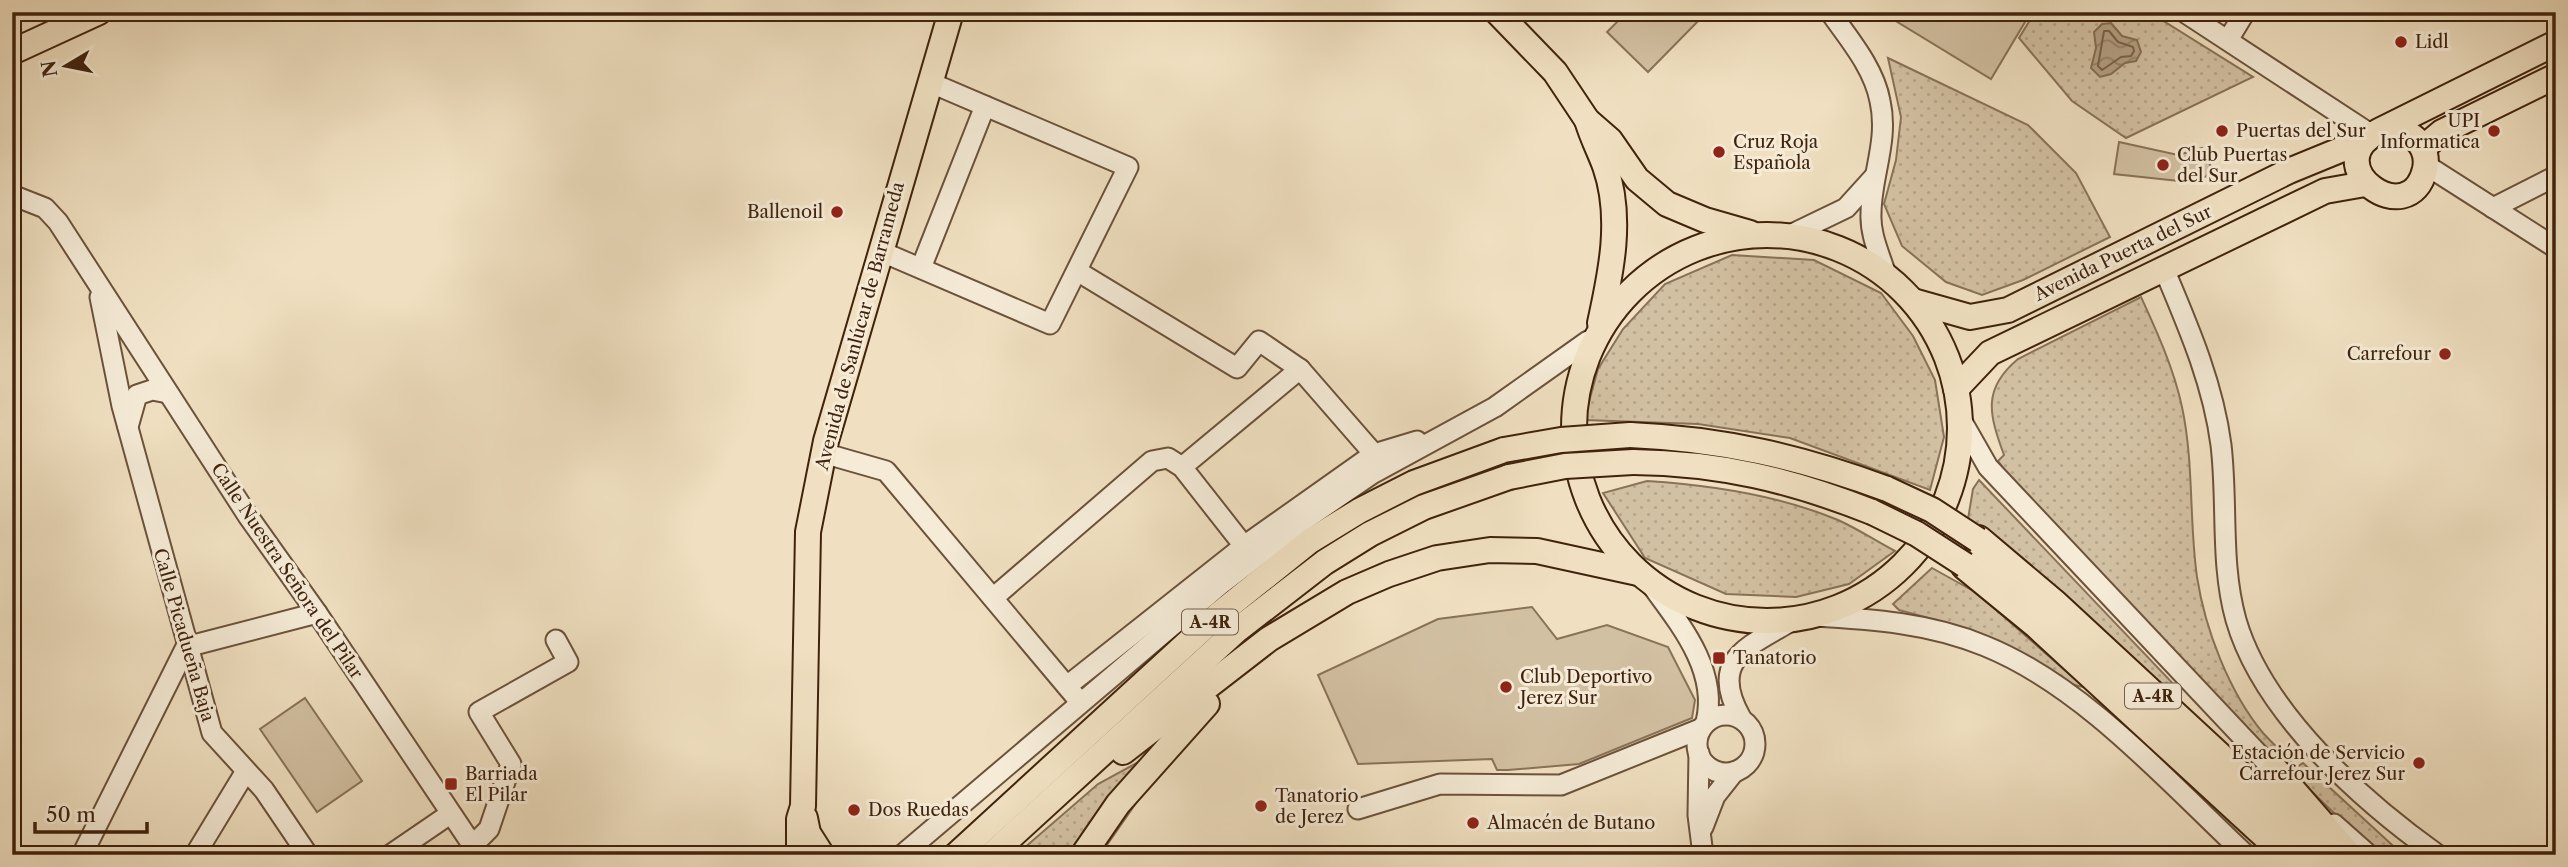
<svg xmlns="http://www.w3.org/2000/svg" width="2568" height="867" font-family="'Libre Caslon Text',serif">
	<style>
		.green { fill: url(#green-dots); stroke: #897258; stroke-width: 2 }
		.pitch { fill: #d2c0a2; stroke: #897258; stroke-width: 2 }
		.water { fill: url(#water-waves); stroke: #866e54; stroke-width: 2 }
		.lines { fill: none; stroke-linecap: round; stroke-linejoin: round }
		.shore { stroke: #7a6248; stroke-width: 2 }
		.minor-casing { stroke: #6c523a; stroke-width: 23 }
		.major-casing { stroke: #40230d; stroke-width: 28 }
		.highway-casing { stroke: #40230d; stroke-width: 32 }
		.minor { stroke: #f5ebd7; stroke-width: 19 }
		.major { stroke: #f0e0c1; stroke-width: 24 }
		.highway { stroke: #f0e0c1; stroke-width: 28 }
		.major-bridge-casing { stroke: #40230d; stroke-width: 28; stroke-linecap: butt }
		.major-bridge { stroke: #f0e0c1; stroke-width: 24 }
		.poi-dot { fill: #8f2418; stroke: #f5ebd7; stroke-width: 2.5 }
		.labels { text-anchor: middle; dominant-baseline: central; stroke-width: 6; stroke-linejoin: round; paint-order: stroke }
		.shield { fill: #f5ebd7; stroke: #765f4a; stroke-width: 2 }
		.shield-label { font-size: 16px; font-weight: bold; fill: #40230d }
		.poi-label { font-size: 18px; fill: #40230d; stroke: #f5ebd7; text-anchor: start }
		.street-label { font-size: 18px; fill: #40230d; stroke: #f5ebd7 }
	</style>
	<defs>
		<pattern id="green-dots" width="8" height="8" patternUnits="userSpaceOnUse" patternTransform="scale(1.75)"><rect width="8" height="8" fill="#d2c0a2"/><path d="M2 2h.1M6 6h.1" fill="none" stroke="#b5a58a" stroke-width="1.8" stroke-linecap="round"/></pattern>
		<pattern id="water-waves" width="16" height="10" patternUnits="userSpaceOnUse" patternTransform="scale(1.75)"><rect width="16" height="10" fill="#b4a084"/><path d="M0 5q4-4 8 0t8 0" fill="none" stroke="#94826a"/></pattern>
	</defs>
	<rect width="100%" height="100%" fill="#f0e0c1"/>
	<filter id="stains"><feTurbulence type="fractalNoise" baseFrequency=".00286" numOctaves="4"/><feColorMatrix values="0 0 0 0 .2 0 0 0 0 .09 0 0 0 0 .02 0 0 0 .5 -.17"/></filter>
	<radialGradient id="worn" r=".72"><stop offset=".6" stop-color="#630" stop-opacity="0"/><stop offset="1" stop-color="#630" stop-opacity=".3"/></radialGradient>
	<g class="green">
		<path d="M2035,12H2149L2253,77L2126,138L2072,101L2019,38Z"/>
		<path d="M1888,58L2028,125L2076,173L2110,237L2023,280L1982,295L1946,282L1902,246L1884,204L1896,160L1901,117Z"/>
		<path d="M1732,255L1814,260L1881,293L1913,336L1935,380L1944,437L1930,490L1790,438L1698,424L1584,420L1598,369L1623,329L1665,284Z"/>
		<path d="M2141,297C2157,332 2174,369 2182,407C2194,463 2189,521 2197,577C2205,629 2229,692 2263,733C2274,745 2286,756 2297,767L2303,763L2403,855H2377L2257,738L2022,493L1998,461L2004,455C1989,414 1982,389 2018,359Z"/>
		<path d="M1979,480L2181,692L2173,697L1968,519L1973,489Z"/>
		<path d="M1647,481C1711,485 1778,495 1838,520C1858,529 1876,541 1895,551L1849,584L1796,597L1726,594L1645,558L1603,493Z"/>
		<path d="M1932,568L1977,593L2084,687C2058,684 2040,663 2018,651C1980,631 1940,621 1899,610L1893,604Z"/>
		<path d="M1203,727L1141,796L1100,855H1016L1098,784Z"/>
	</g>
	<g class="pitch">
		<path d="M1627,12H1707L1648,72L1607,32Z"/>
		<path d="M1881,12H2031L1991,79Z"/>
		<path d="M2119,142L2178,155L2202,148L2215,175L2179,181L2114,174Z"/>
		<path d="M1532,607L1557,639L1607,625L1668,647L1695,700L1692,718L1579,764L1508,770H1497L1492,759L1358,764L1318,675L1438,619Z"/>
		<path d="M305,698L362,781L317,812L260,729Z"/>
	</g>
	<path class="water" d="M2111,23L2122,36L2137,40L2141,52L2136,61L2125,63L2111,74L2100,77L2091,68L2096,48L2094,32L2102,24Z"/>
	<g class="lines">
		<path class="shore" d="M2104,31H2109L2118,42L2133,47L2134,51L2131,56L2121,57L2102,70L2098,66Z"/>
		<g class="minor-casing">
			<g id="minor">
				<path d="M1830,12C1849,39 1874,68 1880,101C1889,141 1871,176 1871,214C1870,234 1879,253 1885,272"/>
				<path d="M2184,12L2372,135"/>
				<path d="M2228,40L2245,12"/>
				<path d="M2426,165L2556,248"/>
				<path d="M12,195L45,208L58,222L248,516L317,613L479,855"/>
				<path d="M2493,208L2556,176"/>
				<path d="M1790,235L1846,208L1875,176"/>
				<path d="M880,251L1050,324L1128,167L929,82"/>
				<path d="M921,268L985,106"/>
				<path d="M2164,269C2188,326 2213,383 2221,445C2228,504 2220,563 2236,620C2263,713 2362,801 2438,855"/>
				<path d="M1077,271L1237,368L1259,341L1300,369"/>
				<path d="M100,297L122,406L212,733L264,790L308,855"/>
				<path d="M1960,418L1988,467L2282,779"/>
				<path d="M128,427L137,395L152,390L168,393"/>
				<path d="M823,453L886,471L1075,696"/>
				<path d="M1182,467L1300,369L1374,454"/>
				<path d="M1650,583C1679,623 1719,670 1706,722"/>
				<path d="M993,598L1152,461L1168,458L1182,467L1244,546"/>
				<path d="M1813,616C1871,619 1930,623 1985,646C2084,686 2169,783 2246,855"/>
				<path d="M1067,686L1244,546L1374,454L1417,441"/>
				<circle cx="1726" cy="744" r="29"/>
				<path d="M1741,718C1708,659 1748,647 1793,620"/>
				<path d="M1699,753L1698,815L1703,855"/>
				<path d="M1358,809L1440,784L1561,785L1700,729"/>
				<path d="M2334,824L2369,855"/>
				<path d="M1703,827L1715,796L1734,772"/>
				<path d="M472,846L489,829L511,764L479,712L568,662L556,640"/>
				<path d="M82,855L186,647L317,613"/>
				<path d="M195,855L246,771"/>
				<path d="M390,855L450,814"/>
				<path d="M902,855L1220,585L1306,519L1372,474L1495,407L1588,341"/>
			</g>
		</g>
		<g class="major-casing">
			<g id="major">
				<path d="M1497,12L1555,72L1587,120L1610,140L1637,179L1667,204L1705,220L1750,233"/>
				<path d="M12,52L99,12"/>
				<path d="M1587,120C1592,137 1599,150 1605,166C1623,217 1611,273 1600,323"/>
				<path d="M2387,128C2409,129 2430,144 2425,169C2410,235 2314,165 2379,131L2556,43"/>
				<path d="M2423,148L2442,132L2556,76"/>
				<circle cx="1767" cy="428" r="193"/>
				<path d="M1913,301L1970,317L2008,310L2289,171L2367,139"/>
				<path d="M1956,389L1990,353L2325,191L2365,184"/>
				<path d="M1630,435C1723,439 1800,457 1887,489"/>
				<path d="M1633,462C1720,463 1791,480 1872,512"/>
				<path d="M1123,752L1269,639L1347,592L1389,574L1437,558L1490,550L1537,551L1638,573"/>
				<path d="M805,818L808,833L822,855"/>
				<path d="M799,855V819L803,806L808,532L826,441L951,12"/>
				<path d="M956,855L1219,614L1310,541L1359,511L1414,483L1504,450"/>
				<path d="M991,855L1237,630L1325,562L1370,534L1424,507L1509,477"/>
				<path d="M1083,855L1118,804L1207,704"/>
			</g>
		</g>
		<g class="highway-casing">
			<g id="highway">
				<path d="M1978,540L2055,605L2325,855"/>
				<path d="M1965,565L2037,624L2288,855"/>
				<path d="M2275,772L2347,855"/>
			</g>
		</g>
		<use href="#minor" class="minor"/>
		<use href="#major" class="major"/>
		<use href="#highway" class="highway"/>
		<g class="major-bridge-casing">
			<g id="major-bridge">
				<path d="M1504,450L1561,440L1630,435"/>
				<path d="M1509,477L1565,466L1633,462"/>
				<path d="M1887,489L1932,510L1978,540"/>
				<path d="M1872,512L1917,534L1965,565"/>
			</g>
		</g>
		<use href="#major-bridge" class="major-bridge"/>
	</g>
	<g class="poi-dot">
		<circle cx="2401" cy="42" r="7"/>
		<circle cx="2222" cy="131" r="7"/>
		<circle cx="2494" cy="131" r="7"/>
		<circle cx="1719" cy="152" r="7"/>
		<circle cx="2163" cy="165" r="7"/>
		<circle cx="837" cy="212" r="7"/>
		<circle cx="2445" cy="354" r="7"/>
		<rect x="1712" y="651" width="14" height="14" rx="3.5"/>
		<circle cx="1506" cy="687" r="7"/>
		<circle cx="2419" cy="763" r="7"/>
		<rect x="444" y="777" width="14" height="14" rx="3.5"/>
		<circle cx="1261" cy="806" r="7"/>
		<circle cx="854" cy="810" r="7"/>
		<circle cx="1473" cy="823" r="7"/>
	</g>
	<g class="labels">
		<g class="shield">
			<rect x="1182" y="609.5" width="56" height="25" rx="5"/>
			<rect x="2125" y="683.5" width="56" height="25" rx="5"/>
		</g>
		<g class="shield-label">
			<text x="1210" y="622">A-4R</text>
			<text x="2153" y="696">A-4R</text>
		</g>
		<g class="poi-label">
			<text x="2415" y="42">Lidl</text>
			<text x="2480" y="121" text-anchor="end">UPI<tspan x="2480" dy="21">Informatica</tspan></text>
			<text x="2236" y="131">Puertas del Sur</text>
			<text x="1733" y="142">Cruz Roja<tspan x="1733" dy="21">Española</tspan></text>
			<text x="2177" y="155">Club Puertas<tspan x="2177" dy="21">del Sur</tspan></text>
			<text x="823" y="212" text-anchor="end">Ballenoil</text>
			<text x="2431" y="354" text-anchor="end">Carrefour</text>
			<text x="1733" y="658">Tanatorio</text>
			<text x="1520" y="677">Club Deportivo<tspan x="1520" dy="21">Jerez Sur</tspan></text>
			<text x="2405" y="753" text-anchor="end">Estación de Servicio<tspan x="2405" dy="21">Carrefour Jerez Sur</tspan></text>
			<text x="465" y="774">Barriada<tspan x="465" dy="21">El Pilar</tspan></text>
			<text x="1275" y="796">Tanatorio<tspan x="1275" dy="21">de Jerez</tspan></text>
			<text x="868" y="810">Dos Ruedas</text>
			<text x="1487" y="823">Almacén de Butano</text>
		</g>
		<g class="street-label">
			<text transform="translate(2123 253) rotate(-26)">Avenida Puerta del Sur</text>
			<text transform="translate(860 326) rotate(-75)">Avenida de Sanlúcar de Barrameda</text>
			<text transform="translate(287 571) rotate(56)">Calle Nuestra Señora del Pilar</text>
			<text transform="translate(184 635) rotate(74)">Calle Picadueña Baja</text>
		</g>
	</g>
	<rect width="2568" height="867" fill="none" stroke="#f0e0c1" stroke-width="42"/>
	<rect x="14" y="14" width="2540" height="839" fill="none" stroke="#40230d" stroke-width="3.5"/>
	<rect x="21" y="21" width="2526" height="825" fill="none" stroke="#40230d" stroke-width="2"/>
	<g transform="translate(66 66) rotate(260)" stroke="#f5ebd7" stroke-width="5" paint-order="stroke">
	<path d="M0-5L12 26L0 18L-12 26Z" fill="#40230d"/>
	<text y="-10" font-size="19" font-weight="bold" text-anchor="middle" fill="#40230d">N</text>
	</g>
	<path d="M35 822v10h112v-10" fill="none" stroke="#40230d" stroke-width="3.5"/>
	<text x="46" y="822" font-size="21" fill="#40230d" stroke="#f5ebd7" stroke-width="5" paint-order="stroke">50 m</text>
	<rect width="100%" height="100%" filter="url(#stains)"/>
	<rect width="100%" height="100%" fill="url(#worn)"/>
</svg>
